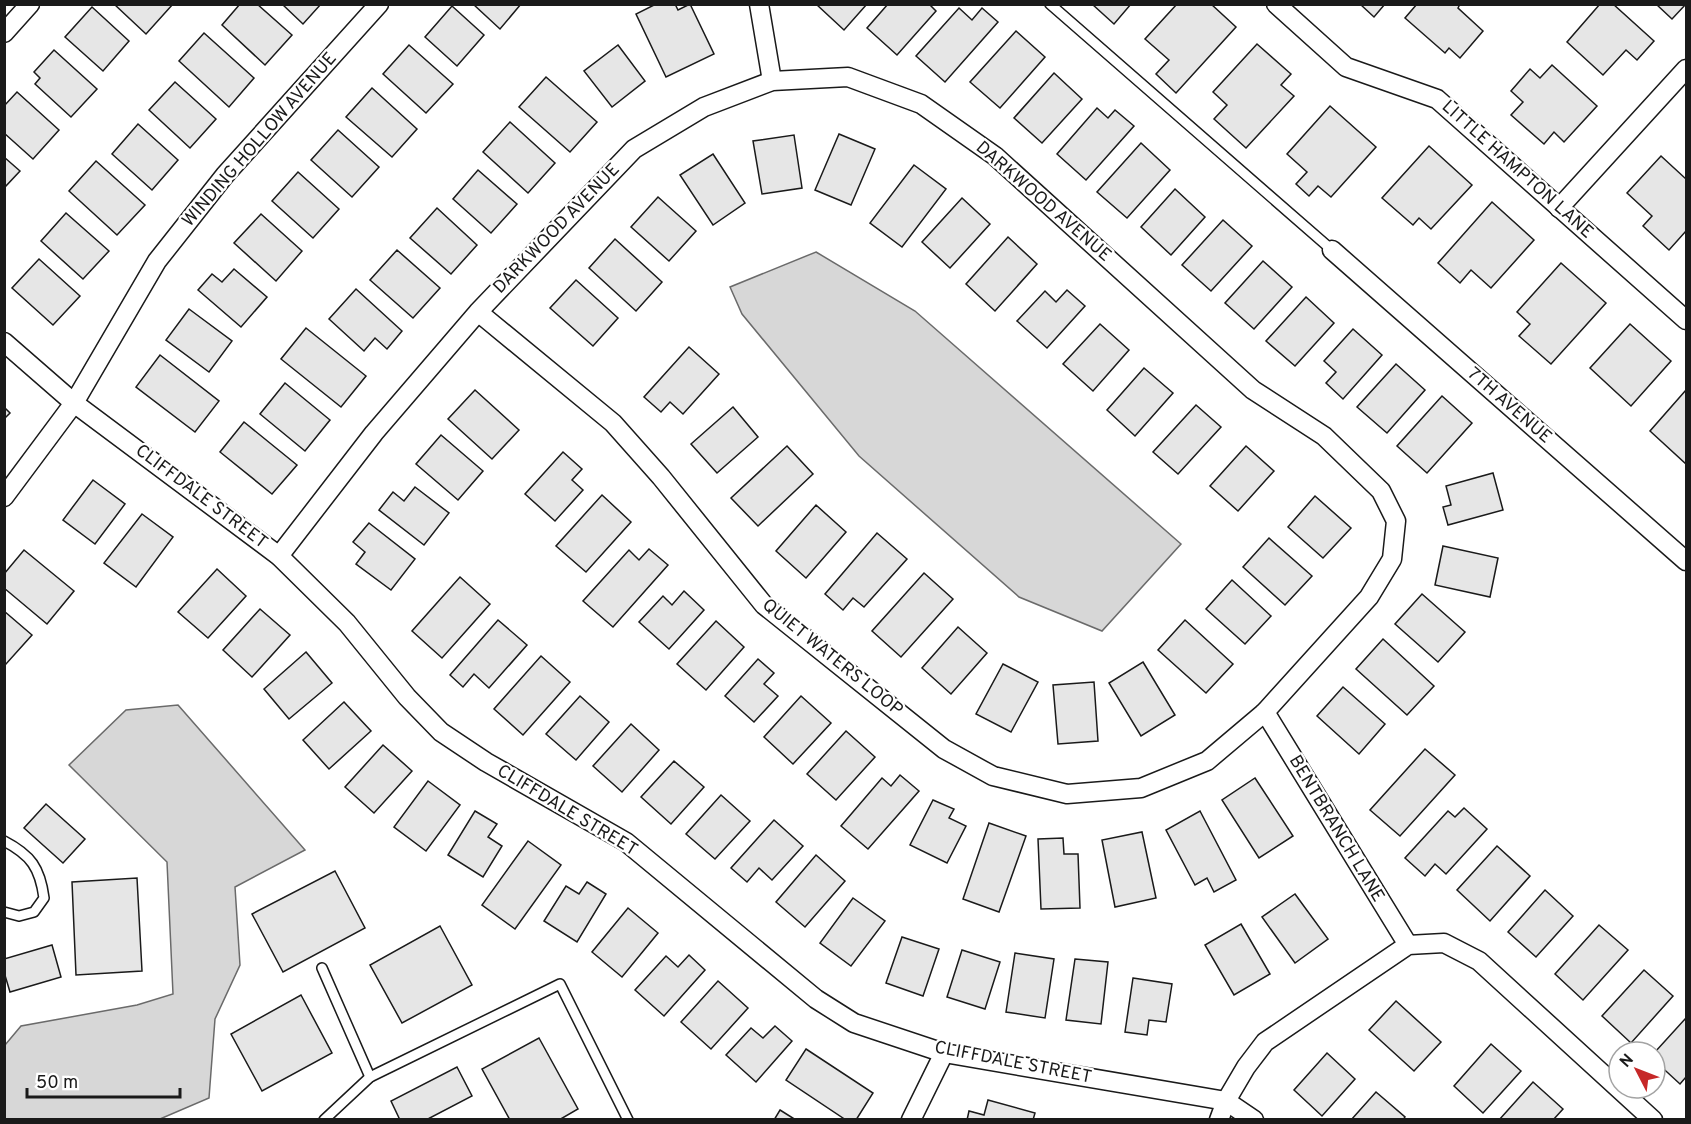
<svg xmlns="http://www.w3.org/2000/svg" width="1691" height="1124" font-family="Overpass,sans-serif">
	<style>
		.water { fill: #d7d7d7; stroke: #6a6a6a; stroke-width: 1.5 }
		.building { fill: #e6e6e6; stroke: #1a1a1a; stroke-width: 1.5 }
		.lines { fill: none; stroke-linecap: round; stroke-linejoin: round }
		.lane-casing { stroke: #1a1a1a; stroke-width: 12 }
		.street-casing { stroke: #1a1a1a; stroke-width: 21 }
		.lane { stroke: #fff; stroke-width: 9 }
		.street { stroke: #fff; stroke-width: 18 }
		.labels { text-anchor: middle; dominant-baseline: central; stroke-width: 4.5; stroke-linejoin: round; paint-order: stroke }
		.street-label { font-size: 18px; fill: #1a1a1a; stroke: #fff }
	</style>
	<rect width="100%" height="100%" fill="#fff"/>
	<g class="water">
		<path d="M816,252L915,311L1181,544L1102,631L1019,597L859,456L742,314L730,287Z"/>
		<path d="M178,705L305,850L235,887L240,965L215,1019L209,1098L160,1119H5V1045L21,1026L137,1005L173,994L167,862L69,765L126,710Z"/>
	</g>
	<g class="building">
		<path d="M114,4H173L146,34Z"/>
		<path d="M240,4H257L292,35L265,65L222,25Z"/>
		<path d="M282,4H321L303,24Z"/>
		<path d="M473,4H521L500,29Z"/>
		<path d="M656,4H675L678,10L690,4L714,54L666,77L636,14Z"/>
		<path d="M816,4H867L844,30Z"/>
		<path d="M888,4H929L936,11L897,55L867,28Z"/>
		<path d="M1092,4H1131L1114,24Z"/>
		<path d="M1177,4H1211L1236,27L1176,93L1156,74L1169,60L1145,39Z"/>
		<path d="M1360,4H1385L1374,17Z"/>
		<path d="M1417,4H1460L1458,8L1483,31L1460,58L1449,48L1445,53L1405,18Z"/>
		<path d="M1600,4H1613L1654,41L1637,60L1626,50L1603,75L1567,42Z"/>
		<path d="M1656,4H1686L1672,19Z"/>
		<path d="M452,6L484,35L457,66L425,37Z"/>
		<path d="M92,7L129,41L103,71L65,37Z"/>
		<path d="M959,8L972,20L982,8L998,22L945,82L916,56Z"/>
		<path d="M1016,31L1045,57L1000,108L970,82Z"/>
		<path d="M204,33L254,78L229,107L179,61Z"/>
		<path d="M1257,44L1291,74L1281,85L1294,96L1246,148L1214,119L1227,105L1213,92Z"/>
		<path d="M409,45L453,84L426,113L383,74Z"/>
		<path d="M618,45L645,81L612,107L584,71Z"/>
		<path d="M54,50L97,89L71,117L35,84L40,78L34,72Z"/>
		<path d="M1552,65L1597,106L1564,142L1554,132L1544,144L1511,115L1523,102L1511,91L1530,69L1540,78Z"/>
		<path d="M1054,73L1082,99L1042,143L1014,118Z"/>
		<path d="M546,77L597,122L570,152L519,107Z"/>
		<path d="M175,82L216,119L190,148L149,110Z"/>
		<path d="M372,88L417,129L392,157L346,117Z"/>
		<path d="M17,92L59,130L33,159L4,133V106Z"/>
		<path d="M1330,106L1376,147L1331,197L1318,186L1309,196L1296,184L1307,172L1287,154Z"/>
		<path d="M1097,108L1108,118L1115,110L1134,126L1086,180L1057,154Z"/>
		<path d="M510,122L555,163L528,193L483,152Z"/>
		<path d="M138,124L178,160L152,190L112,154Z"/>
		<path d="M338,130L379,167L352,197L311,160Z"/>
		<path d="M839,134L875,149L851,205L815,190Z"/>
		<path d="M794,135L802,188L762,194L753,141Z"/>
		<path d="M1141,143L1170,170L1127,218L1097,192Z"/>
		<path d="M1429,146L1472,185L1431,229L1419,218L1413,225L1382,198Z"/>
		<path d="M713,154L745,203L713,225L680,175Z"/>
		<path d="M1661,156L1686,179V231L1669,250L1643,226L1652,216L1627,193Z"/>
		<path d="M4,157L20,171L4,188Z"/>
		<path d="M96,161L145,205L117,235L69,191Z"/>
		<path d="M914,165L946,189L902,247L870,223Z"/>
		<path d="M478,170L517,204L491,233L453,199Z"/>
		<path d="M298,172L339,209L313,238L272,201Z"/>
		<path d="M1175,189L1205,217L1171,255L1141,227Z"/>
		<path d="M658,197L696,231L669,261L631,227Z"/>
		<path d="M962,198L990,224L950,268L922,242Z"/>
		<path d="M1492,202L1534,240L1491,288L1471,270L1460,283L1438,263Z"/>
		<path d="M437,208L477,245L451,274L410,238Z"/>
		<path d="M66,213L109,251L83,279L41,241Z"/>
		<path d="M261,214L302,251L276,281L234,243Z"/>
		<path d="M1223,220L1252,246L1211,291L1182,265Z"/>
		<path d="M1008,237L1037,264L995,311L966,284Z"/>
		<path d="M615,239L662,282L636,311L589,268Z"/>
		<path d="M397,250L440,288L413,318L370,280Z"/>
		<path d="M39,259L80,296L53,325L12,288Z"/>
		<path d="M1263,261L1292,287L1254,329L1225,303Z"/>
		<path d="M1561,263L1606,303L1551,364L1519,336L1530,324L1517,312Z"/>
		<path d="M234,269L267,297L241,327L198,290L212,274L222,282Z"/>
		<path d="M576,280L618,318L593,346L550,308Z"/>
		<path d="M356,289L402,331L387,349L375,338L364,351L329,319Z"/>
		<path d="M1067,290L1085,306L1047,348L1017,321L1045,291L1056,302Z"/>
		<path d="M1306,297L1334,323L1295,366L1266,341Z"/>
		<path d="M189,309L232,341L209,372L166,340Z"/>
		<path d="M1100,324L1129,350L1093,391L1063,364Z"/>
		<path d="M1630,324L1671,361L1631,406L1590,368Z"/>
		<path d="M306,328L366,376L341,407L281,359Z"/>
		<path d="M1353,329L1382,355L1343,399L1326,383L1336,372L1324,361Z"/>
		<path d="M689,347L719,374L683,414L670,402L661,412L644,397Z"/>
		<path d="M160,355L219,401L195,432L136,387Z"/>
		<path d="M1396,364L1425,390L1387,433L1357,407Z"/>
		<path d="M1144,368L1173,393L1135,436L1107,410Z"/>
		<path d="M285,383L330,420L305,451L260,414Z"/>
		<path d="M475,390L519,430L492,459L448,419Z"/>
		<path d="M1686,390V464L1650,431Z"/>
		<path d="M1442,396L1472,423L1427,473L1397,446Z"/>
		<path d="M1196,405L1221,427L1178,474L1153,452Z"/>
		<path d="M4,407L10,413L4,419Z"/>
		<path d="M733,407L758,437L717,473L691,444Z"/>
		<path d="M244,422L297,465L272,494L220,452Z"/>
		<path d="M441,435L483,471L458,500L416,464Z"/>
		<path d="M787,446L813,474L758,526L731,498Z"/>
		<path d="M1246,446L1274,471L1238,511L1210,486Z"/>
		<path d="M563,452L582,469L572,480L583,490L555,521L525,494Z"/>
		<path d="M1493,473L1503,510L1448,525L1443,507L1451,505L1446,486Z"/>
		<path d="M93,480L125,504L95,544L63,520Z"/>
		<path d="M415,487L449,513L424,545L379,510L393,492L404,501Z"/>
		<path d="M602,495L631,522L586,572L556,546Z"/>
		<path d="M1315,496L1351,528L1323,558L1288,527Z"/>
		<path d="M816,505L846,532L806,578L776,551Z"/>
		<path d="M142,514L173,537L136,587L104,563Z"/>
		<path d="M369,523L415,559L391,590L356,564L365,552L353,542Z"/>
		<path d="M877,533L907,559L864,607L853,598L843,610L825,594Z"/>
		<path d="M1269,538L1312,576L1285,605L1243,567Z"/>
		<path d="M1443,546L1498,558L1490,597L1435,585Z"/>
		<path d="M649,549L668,565L613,627L583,601L629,550L639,560Z"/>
		<path d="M24,550L74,591L47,624L4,588V574Z"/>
		<path d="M217,569L246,596L208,638L178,612Z"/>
		<path d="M924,573L953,599L901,657L872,631Z"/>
		<path d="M460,577L490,604L442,658L412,631Z"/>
		<path d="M1232,580L1271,616L1245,644L1206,609Z"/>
		<path d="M684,591L704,610L669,649L639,622L663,596L672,605Z"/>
		<path d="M1422,594L1465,632L1438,662L1395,624Z"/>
		<path d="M260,609L290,635L252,677L223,650Z"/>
		<path d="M4,611L32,635L6,664L4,662Z"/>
		<path d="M498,620L527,645L489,688L474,674L463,687L450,675Z"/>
		<path d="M1185,620L1233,664L1206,693L1158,650Z"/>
		<path d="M716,621L744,647L706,690L677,664Z"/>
		<path d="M958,627L987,653L951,694L922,668Z"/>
		<path d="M1383,639L1434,686L1407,715L1356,669Z"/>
		<path d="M306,652L332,683L289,719L264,689Z"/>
		<path d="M541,656L570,682L523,735L494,709Z"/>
		<path d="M758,659L774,673L764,684L778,696L754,722L725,696Z"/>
		<path d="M1143,662L1175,715L1141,736L1109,683Z"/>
		<path d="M1003,664L1038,682L1011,732L976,714Z"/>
		<path d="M1094,682L1098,741L1058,744L1053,685Z"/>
		<path d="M1343,687L1385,724L1359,754L1317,716Z"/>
		<path d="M580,696L609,722L576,760L546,734Z"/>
		<path d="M801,696L831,723L793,764L764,737Z"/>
		<path d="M344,702L371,731L329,769L303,740Z"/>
		<path d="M631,724L659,750L622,792L593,766Z"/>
		<path d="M846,731L875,757L836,800L807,774Z"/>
		<path d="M383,745L412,771L374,813L345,787Z"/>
		<path d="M1425,749L1455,775L1400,836L1370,810Z"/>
		<path d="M674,761L704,787L671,824L641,797Z"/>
		<path d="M900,775L919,791L868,849L841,826L882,778L891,786Z"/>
		<path d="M1255,778L1293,836L1259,858L1222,800Z"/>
		<path d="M428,781L460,805L426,851L394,827Z"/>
		<path d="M721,795L750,821L715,859L686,834Z"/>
		<path d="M933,800L954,809L949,818L966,826L947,863L910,845Z"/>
		<path d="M46,804L85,839L63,863L24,828Z"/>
		<path d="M1464,808L1487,829L1446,874L1435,864L1425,876L1405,858L1448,811L1455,817Z"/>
		<path d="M475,811L497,824L488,837L502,846L483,877L448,855Z"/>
		<path d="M1200,811L1236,880L1214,892L1207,878L1195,885L1166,830Z"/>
		<path d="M774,820L803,846L772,880L759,868L747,882L731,868Z"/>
		<path d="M989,823L1026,836L999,912L963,899Z"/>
		<path d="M1142,832L1156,898L1115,907L1102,840Z"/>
		<path d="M1063,838L1064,854H1078L1080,908L1041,909L1038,839Z"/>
		<path d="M528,841L561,865L515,929L482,905Z"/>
		<path d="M1497,846L1530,876L1490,921L1457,890Z"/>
		<path d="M816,855L845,881L805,927L776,902Z"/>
		<path d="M335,871L365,928L283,972L252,914Z"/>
		<path d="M137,878L142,971L76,975L72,882Z"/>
		<path d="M587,882L606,894L577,942L544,921L566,886L579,894Z"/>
		<path d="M1545,890L1573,916L1536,957L1508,932Z"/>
		<path d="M1295,894L1328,939L1295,963L1262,917Z"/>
		<path d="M853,898L885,921L851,966L820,943Z"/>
		<path d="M628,908L658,933L622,977L592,952Z"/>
		<path d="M1241,924L1270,974L1234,995L1205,945Z"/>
		<path d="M1599,925L1628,950L1583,1000L1555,974Z"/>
		<path d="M440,926L472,985L402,1023L370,965Z"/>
		<path d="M902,937L939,949L923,996L886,983Z"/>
		<path d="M52,945L61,977L10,992L4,972V959Z"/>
		<path d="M962,950L1000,962L985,1009L947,997Z"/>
		<path d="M1015,953L1054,959L1045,1018L1006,1012Z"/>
		<path d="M689,955L705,970L664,1016L635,990L666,956L678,967Z"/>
		<path d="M1075,959L1108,962L1101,1024L1066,1020Z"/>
		<path d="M1644,970L1673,996L1631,1043L1602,1016Z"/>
		<path d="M1133,978L1172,984L1166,1022L1149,1020L1147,1035L1125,1032Z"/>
		<path d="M718,981L748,1008L711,1049L681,1022Z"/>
		<path d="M301,995L332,1053L262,1091L231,1034Z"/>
		<path d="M1396,1001L1441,1042L1414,1071L1369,1030Z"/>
		<path d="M1685,1019L1686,1021V1077L1680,1084L1655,1061V1052Z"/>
		<path d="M775,1026L792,1041L756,1082L726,1055L751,1028L763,1038Z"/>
		<path d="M539,1038L578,1109L559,1120H510L482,1069Z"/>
		<path d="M1491,1044L1521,1071L1483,1113L1454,1086Z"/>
		<path d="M806,1049L873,1093L856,1120H846L786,1080Z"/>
		<path d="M1327,1053L1355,1079L1322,1116L1294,1090Z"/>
		<path d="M457,1067L472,1096L426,1120H400L391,1101Z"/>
		<path d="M1533,1082L1563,1109L1553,1120H1499Z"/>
		<path d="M1376,1092L1405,1117L1403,1120H1351Z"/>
		<path d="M988,1100L1035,1113L1033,1120H967L969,1111L984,1115Z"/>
		<path d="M780,1110L796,1120H774Z"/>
	</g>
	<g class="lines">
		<g class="lane-casing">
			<g id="lane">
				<path d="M1050,4L1332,250"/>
				<path d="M4,841C31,855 40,868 44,898L34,912L19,916L4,912"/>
				<path d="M322,968L370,1077"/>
				<path d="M324,1120L370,1077L560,984L628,1120"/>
			</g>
		</g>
		<g class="street-casing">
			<g id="street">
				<path d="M759,4L772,81"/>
				<path d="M1276,4L1346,67L1437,99L1686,320"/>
				<path d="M4,33L30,4"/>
				<path d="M1559,208L1686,69"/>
				<path d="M1332,250L1686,561"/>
				<path d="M4,342L74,403L279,556L347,623L407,697L441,732L486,762L626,842L816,999L854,1023L944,1053L1226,1101L1254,1120"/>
				<path d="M4,497L74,403L157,261L225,175L379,4"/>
				<path d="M279,556L374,433L478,312L634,149L704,107L772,81L848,77L921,104L995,156L1253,390L1324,436L1381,491L1396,521L1392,559L1369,597L1265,712L1207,761L1141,788L1067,794L993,776L944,749L764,605L661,477L613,423L478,312"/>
				<path d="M1265,712L1408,945"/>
				<path d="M911,1120L944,1053"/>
				<path d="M1219,1120L1226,1101L1246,1067L1265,1042L1408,945L1444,943L1479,961L1653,1120"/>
			</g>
		</g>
		<use href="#lane" class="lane"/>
		<use href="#street" class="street"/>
	</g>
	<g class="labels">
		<g class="street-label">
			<text transform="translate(260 140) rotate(-49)">WINDING HOLLOW AVENUE</text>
			<text transform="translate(1517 170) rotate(42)">LITTLE HAMPTON LANE</text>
			<text transform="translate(1043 202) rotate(41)">DARKWOOD AVENUE</text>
			<text transform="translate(557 229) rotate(-46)">DARKWOOD AVENUE</text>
			<text transform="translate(1509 406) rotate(41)">7TH AVENUE</text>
			<text transform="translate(201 497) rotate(37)">CLIFFDALE STREET</text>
			<text transform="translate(832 658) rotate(39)">QUIET WATERS LOOP</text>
			<text transform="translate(567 811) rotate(31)">CLIFFDALE STREET</text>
			<text transform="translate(1336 829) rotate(59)">BENTBRANCH LANE</text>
			<text transform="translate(1013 1063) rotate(11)">CLIFFDALE STREET</text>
		</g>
	</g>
	<rect width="1691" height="1124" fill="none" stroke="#1a1a1a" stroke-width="12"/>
	<g transform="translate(1637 1070) rotate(312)"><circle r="28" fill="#ffffff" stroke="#a3a3a3" stroke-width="1.5"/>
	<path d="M0-4.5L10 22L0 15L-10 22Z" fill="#c62828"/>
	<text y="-9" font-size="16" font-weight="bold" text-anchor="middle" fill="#1a1a1a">N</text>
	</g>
	<path d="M27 1088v9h153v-9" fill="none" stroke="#1a1a1a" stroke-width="3"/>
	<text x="36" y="1088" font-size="18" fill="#1a1a1a" stroke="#ffffff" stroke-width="4.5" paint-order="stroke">50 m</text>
</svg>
